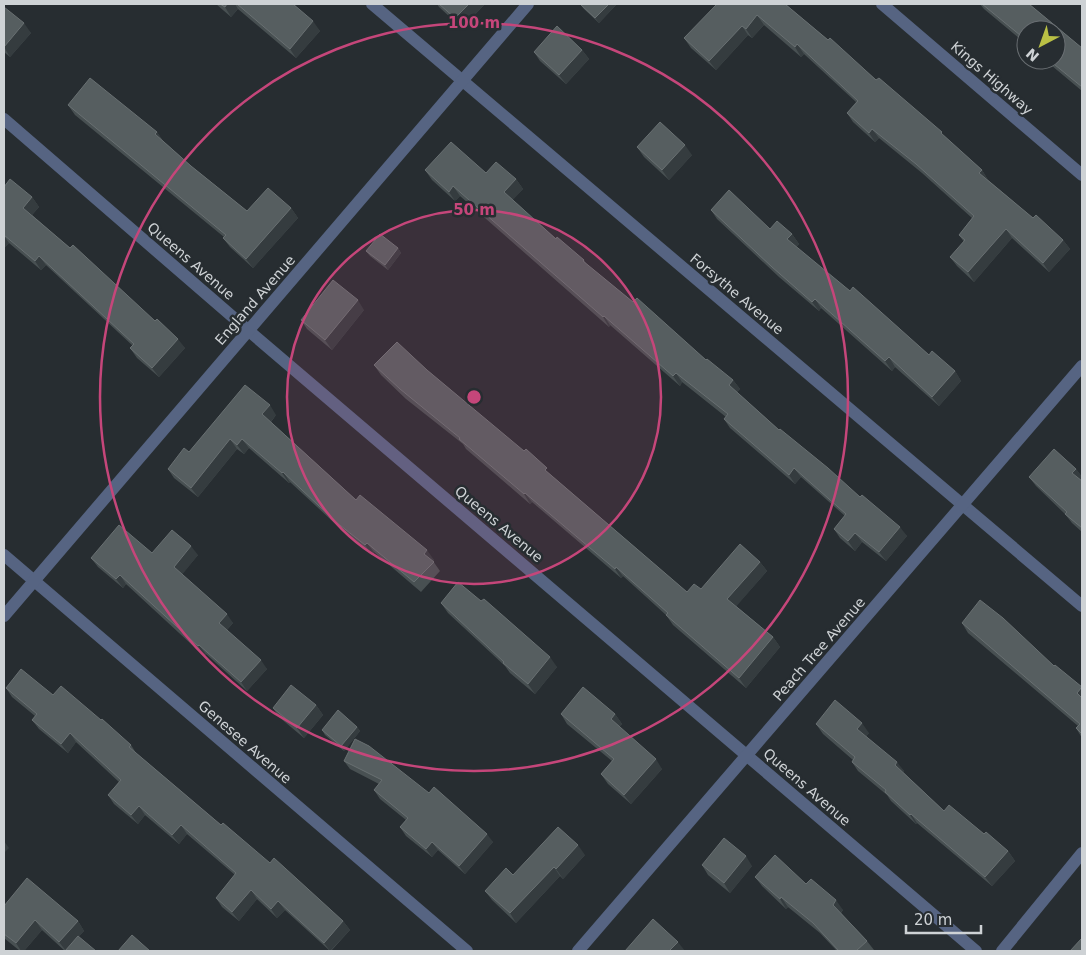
<svg xmlns="http://www.w3.org/2000/svg" width="1086" height="955" font-family="'DejaVu Sans',sans-serif">
	<style>
		.lines { fill: none; stroke-linecap: round; stroke-linejoin: round }
		.minor { stroke: #566482; stroke-width: 12 }
		.wall { fill: #485052 }
		.shaded-wall { fill: #353c3f }
		.building { fill: #565e60; stroke: #697072 }
		.ring { fill: none; stroke: #c5467a; stroke-width: 2.5 }
		.labels { text-anchor: middle; dominant-baseline: central; stroke-width: 5; stroke-linejoin: round; paint-order: stroke }
		.street-label { font-size: 14px; fill: #ced2d5; stroke: #272d31 }
		.centre { fill: #c5467a; stroke: #272d31; stroke-width: 2.5 }
		.ring-label { font-size: 15px; text-anchor: middle; font-weight: bold; fill: #c5467a; stroke: #272d31; stroke-width: 5; stroke-linejoin: round; paint-order: stroke }
	</style>
	<rect width="100%" height="100%" fill="#272d31"/>
	<g class="lines">
		<g class="minor">
			<path d="M372,4L1082,606"/>
			<path d="M882,4L1082,175"/>
			<path d="M4,119L249,331L976,951"/>
			<path d="M4,555L467,951"/>
			<path d="M4,616L528,4"/>
			<path d="M578,951L1082,366"/>
			<path d="M1002,951L1082,853"/>
		</g>
	</g>
	<g class="wall">
		<path d="M216,4H293L320,31L296,58L238,9L231,17Z"/>
		<path d="M437,4H485L462,28L439,7Z"/>
		<path d="M580,4L616,5L599,23L584,9Z"/>
		<path d="M785,4L945,137L982,170L988,180L1033,218L1063,240L1070,249L1049,272L1012,238L974,282L957,266L950,257L964,242L959,235L972,218L922,173L879,138L875,142L853,122L847,113L856,102L804,54L801,57L764,25L752,38L748,35L716,70L691,48L684,38Z"/>
		<path d="M980,4H1029L1082,48V91L1045,60H1056L1026,30V44L984,9Z"/>
		<path d="M4,7L31,33L10,57L4,52Z"/>
		<path d="M582,50L589,59L566,84L540,61L534,52Z"/>
		<path d="M68,105L157,132L163,141L191,166L247,211L291,208L298,218L253,268L230,247L223,238L224,237L75,115Z"/>
		<path d="M637,147L692,155L669,180L644,157Z"/>
		<path d="M425,170L486,173L516,179L523,189L512,200L556,239L584,260L587,265L633,302L706,360L733,380L740,389L737,392L779,430L907,536L886,561L862,542L855,551L840,538L834,529L845,516L801,477L795,484L730,428L724,419L726,417L682,382L680,386L610,325L609,327L460,196L455,201L432,180Z"/>
		<path d="M4,187L32,197L39,207L32,215L185,348L159,377L137,358L130,348L133,346L46,265L41,270L9,243L5,247L4,245Z"/>
		<path d="M711,210L770,229L792,234L799,244L796,247L929,355L955,371L961,381L939,406L895,367L892,371L821,308L819,311L779,277L717,219Z"/>
		<path d="M398,248L401,253L388,270L370,256L366,251Z"/>
		<path d="M364,310L332,350L307,329L301,320Z"/>
		<path d="M374,365L427,370L552,476L687,592L701,589L760,562L767,571L736,606L773,637L780,647L746,688L673,625L666,615L623,576L621,578L532,502L530,504L466,449L463,444L406,399L381,375Z"/>
		<path d="M276,415L271,422L356,500L434,560L433,561L440,571L421,592L374,552L372,555L343,531L290,482L289,483L249,448L244,454L237,449L198,497L174,478L168,469L189,452Z"/>
		<path d="M1076,469L1082,477L1081,480L1082,481V532L1072,523L1065,514L1036,486L1029,477Z"/>
		<path d="M152,553L198,555L182,574L233,623L227,630L267,669L247,691L206,654L204,656L126,584L123,588L98,567L91,558Z"/>
		<path d="M441,603L557,667L535,694L510,673L505,666L448,613Z"/>
		<path d="M962,623L1054,666L1082,687V738L1076,728L1078,726L968,633Z"/>
		<path d="M6,688L53,695L131,745L136,753L221,825L343,921L350,930L331,951H330L285,910L277,918L257,899L239,921L222,907L216,898L235,875L187,834L179,844L145,815L138,824L114,804L108,795L119,782L76,742L68,753L39,729L32,720L35,716L12,697Z"/>
		<path d="M316,705L323,715L304,738L279,717L273,708Z"/>
		<path d="M561,714H615L622,724L619,727L662,769L631,804L608,784L601,774L612,761L567,724Z"/>
		<path d="M816,724L869,733L866,736L904,771L903,772L944,811L984,834L1008,851L1015,861L992,886L917,823L916,824L891,801L887,795L858,771L852,762L853,760L823,734Z"/>
		<path d="M357,727L360,731L344,751L325,735L322,730Z"/>
		<path d="M344,761L429,793L493,842L465,874L438,850L432,857L406,836L400,827L406,820L380,799L374,790L379,784L350,769Z"/>
		<path d="M585,855L563,879L560,876L516,923L492,900L485,891L513,875Z"/>
		<path d="M702,865L752,866L730,893L708,875Z"/>
		<path d="M755,877L806,884L843,910L841,913L867,941L874,950L873,951H837L820,933L788,907L786,909L762,886Z"/>
		<path d="M4,906L78,921L84,931L65,951L42,930L24,951H20L4,938Z"/>
	</g>
	<g class="shaded-wall">
		<path d="M227,4H235L238,9L231,17L225,7Z"/>
		<path d="M469,4H485L462,28L455,18Z"/>
		<path d="M609,4H615L616,5L599,23L595,18Z"/>
		<path d="M757,15L764,25L752,38L746,29Z"/>
		<path d="M313,21L320,31L296,58L290,49Z"/>
		<path d="M24,23L31,33L10,57L4,47Z"/>
		<path d="M742,26L748,35L716,70L709,61Z"/>
		<path d="M797,44L804,54L801,57L795,47Z"/>
		<path d="M582,50L589,59L566,84L559,75Z"/>
		<path d="M872,129L879,138L875,142L869,133Z"/>
		<path d="M157,132L163,141L155,134Z"/>
		<path d="M685,145L692,155L669,180L662,170Z"/>
		<path d="M982,170L988,180L986,182L979,173Z"/>
		<path d="M516,179L523,189L511,202L504,192Z"/>
		<path d="M453,186L460,196L455,201L449,192Z"/>
		<path d="M32,197L39,207L30,217L23,208Z"/>
		<path d="M291,208L298,218L253,268L246,259Z"/>
		<path d="M1006,229L1012,238L974,282L968,272Z"/>
		<path d="M792,234L799,244L794,249L787,239Z"/>
		<path d="M4,236L9,243L5,247L4,245Z"/>
		<path d="M1063,240L1070,249L1049,272L1043,263Z"/>
		<path d="M398,248L401,253L388,270L385,265Z"/>
		<path d="M39,256L46,265L41,270L35,261Z"/>
		<path d="M815,299L821,308L819,311L812,302Z"/>
		<path d="M358,300L364,310L332,350L325,340Z"/>
		<path d="M604,316L610,325L609,327L603,317Z"/>
		<path d="M178,339L185,348L159,377L152,368Z"/>
		<path d="M889,357L895,367L892,371L885,361Z"/>
		<path d="M955,371L961,381L939,406L932,397Z"/>
		<path d="M676,373L682,382L680,386L673,376Z"/>
		<path d="M733,380L740,389L736,394L729,385Z"/>
		<path d="M270,405L276,415L269,424L262,414Z"/>
		<path d="M230,439L237,449L198,497L191,488Z"/>
		<path d="M242,439L249,448L244,454L237,445Z"/>
		<path d="M794,468L801,477L795,484L789,475Z"/>
		<path d="M1076,469L1082,477V479L1079,483L1072,473Z"/>
		<path d="M283,472L290,482L289,483L282,473Z"/>
		<path d="M525,493L532,502L530,504L524,494Z"/>
		<path d="M900,527L907,536L886,561L879,552Z"/>
		<path d="M855,533L862,542L855,551L848,541Z"/>
		<path d="M367,543L374,552L372,555L365,545Z"/>
		<path d="M191,546L198,555L181,576L174,567Z"/>
		<path d="M427,550L434,560L431,564L424,554Z"/>
		<path d="M760,562L767,571L734,609L727,599Z"/>
		<path d="M616,567L623,576L621,578L615,569Z"/>
		<path d="M120,575L126,584L123,588L116,579Z"/>
		<path d="M227,614L233,623L225,632L219,623Z"/>
		<path d="M773,637L780,647L746,688L739,678Z"/>
		<path d="M199,645L206,654L204,656L198,646Z"/>
		<path d="M550,657L557,667L535,694L528,684Z"/>
		<path d="M261,660L267,669L247,691L241,682Z"/>
		<path d="M1082,687V701L1077,693Z"/>
		<path d="M316,705L323,715L304,738L297,728Z"/>
		<path d="M615,714L622,724L618,729L611,719Z"/>
		<path d="M862,723L869,733L864,738L857,729Z"/>
		<path d="M357,727L360,731L344,751L341,746Z"/>
		<path d="M70,733L76,742L68,753L61,744Z"/>
		<path d="M656,759L662,769L631,804L624,795Z"/>
		<path d="M897,762L904,771L902,774L895,765Z"/>
		<path d="M139,806L145,815L138,824L131,815Z"/>
		<path d="M911,814L917,823L916,824L910,815Z"/>
		<path d="M181,825L187,834L179,844L172,835Z"/>
		<path d="M487,834L493,842L465,874L459,866Z"/>
		<path d="M4,841L9,848L4,853Z"/>
		<path d="M432,842L438,850L432,857L426,849Z"/>
		<path d="M578,845L585,855L563,879L556,869Z"/>
		<path d="M1008,851L1015,861L992,886L985,877Z"/>
		<path d="M746,856L752,866L730,893L724,883Z"/>
		<path d="M554,867L560,876L516,923L510,913Z"/>
		<path d="M251,890L257,899L239,921L232,912Z"/>
		<path d="M781,897L788,907L786,909L780,899Z"/>
		<path d="M836,900L843,910L839,914L833,905Z"/>
		<path d="M278,901L285,910L277,918L271,909Z"/>
		<path d="M35,920L42,930L24,951H21L16,943Z"/>
		<path d="M78,921L84,931L66,951L59,942Z"/>
		<path d="M343,921L350,930L330,951L324,943Z"/>
		<path d="M678,942L685,951H669Z"/>
	</g>
	<g class="building">
		<path d="M220,4H227L225,7Z"/>
		<path d="M237,4H293L313,21L290,49Z"/>
		<path d="M439,4H469L455,18Z"/>
		<path d="M580,4H609L595,18Z"/>
		<path d="M717,4H785L828,40L830,38L876,80L879,78L942,132L941,133L982,170L979,173L1033,218L1036,215L1063,240L1043,263L1006,229L968,272L950,257L965,240L959,235L974,216L916,164L872,129L869,133L847,113L858,101L797,44L795,47L757,15L746,29L742,26L709,61L684,38Z"/>
		<path d="M982,4H1029L1082,48V87L1049,60H1056V30H1026V40Z"/>
		<path d="M4,7L24,23L4,47Z"/>
		<path d="M557,26L582,50L559,75L534,52Z"/>
		<path d="M90,78L157,132L155,134L191,166L247,211L268,188L291,208L246,259L223,238L226,235L68,105Z"/>
		<path d="M660,122L685,145L662,170L637,147Z"/>
		<path d="M451,142L486,173L496,162L516,179L504,192L556,239L557,237L584,260L583,261L633,302L637,298L706,360L707,359L733,380L729,385L779,430L780,429L828,468L860,497L862,495L900,527L879,552L855,533L848,541L834,529L846,514L794,468L789,475L724,419L728,414L676,373L673,376L604,316L603,317L453,186L449,192L425,170Z"/>
		<path d="M10,179L32,197L23,208L70,248L73,245L155,321L157,319L178,339L152,368L130,348L134,344L39,256L35,261L4,235V187Z"/>
		<path d="M729,190L770,229L777,221L792,234L787,239L850,291L853,287L929,355L932,351L955,371L932,397L889,357L885,361L815,299L812,302L772,267L711,210Z"/>
		<path d="M380,234L398,248L385,265L366,251Z"/>
		<path d="M333,280L358,300L325,340L301,320Z"/>
		<path d="M397,342L427,370L524,451L526,449L547,468L545,470L687,592L694,584L701,589L740,544L760,562L727,599L773,637L739,678L666,615L668,613L616,567L615,569L525,493L524,494L459,439L460,438L400,389L374,365Z"/>
		<path d="M245,385L270,405L262,414L356,500L360,495L427,550L424,554L434,562L414,582L367,543L365,545L336,522L283,472L282,473L242,439L237,445L230,439L191,488L168,469L184,448L189,452Z"/>
		<path d="M1054,449L1076,469L1072,473L1082,481V528L1065,514L1067,512L1029,477Z"/>
		<path d="M119,525L152,553L172,530L191,546L174,567L227,614L219,623L261,660L241,682L199,645L198,646L120,575L116,579L91,558Z"/>
		<path d="M458,582L481,601L484,599L550,657L528,684L503,663L504,662L441,603Z"/>
		<path d="M980,600L1003,618L1054,666L1055,665L1082,687L1077,693L1082,698V734L1076,728L1080,724L962,623Z"/>
		<path d="M21,669L53,695L61,686L101,720L102,719L131,745L129,747L221,825L223,823L270,863L274,858L343,921L324,943L278,901L271,909L251,890L232,912L216,898L236,873L181,825L172,835L139,806L131,815L108,795L121,780L70,733L61,744L32,720L37,714L6,688Z"/>
		<path d="M291,685L316,705L297,728L273,708Z"/>
		<path d="M583,687L615,714L611,719L656,759L624,795L601,774L614,759L561,714Z"/>
		<path d="M835,700L862,723L857,729L897,762L895,765L944,811L949,805L984,834L986,832L1008,851L985,877L911,814L910,815L885,792L886,790L852,762L855,757L816,724Z"/>
		<path d="M338,710L357,727L341,746L322,730Z"/>
		<path d="M355,739L369,746L429,793L434,787L487,834L459,866L432,842L426,849L400,827L408,818L374,790L382,780L344,761Z"/>
		<path d="M558,827L578,845L556,869L554,867L510,913L485,891L506,868L513,875Z"/>
		<path d="M724,838L746,856L724,883L702,865Z"/>
		<path d="M775,855L806,884L811,879L836,900L833,905L867,941L856,951H839L813,923L781,897L780,899L755,877Z"/>
		<path d="M27,878L78,921L59,942L35,920L16,943L4,934V906Z"/>
		<path d="M653,919L678,942L669,951H625Z"/>
		<path d="M132,935L150,951H118Z"/>
		<path d="M78,936L96,951H65Z"/>
		<path d="M1082,938V951H1070Z"/>
	</g>
	<circle cx="474" cy="397" r="187" fill="#c5467a" fill-opacity=".12"/>
	<g class="ring">
		<circle cx="474" cy="397" r="187"/>
		<circle cx="474" cy="397" r="374"/>
	</g>
	<g class="labels">
		<g class="street-label">
			<text transform="translate(992 78) rotate(41)">Kings Highway</text>
			<text transform="translate(191 261) rotate(41)">Queens Avenue</text>
			<text transform="translate(737 294) rotate(40)">Forsythe Avenue</text>
			<text transform="translate(255 300) rotate(-49)">England Avenue</text>
			<text transform="translate(499 524) rotate(40)">Queens Avenue</text>
			<text transform="translate(819 649) rotate(-49)">Peach Tree Avenue</text>
			<text transform="translate(245 742) rotate(41)">Genesee Avenue</text>
			<text transform="translate(807 787) rotate(41)">Queens Avenue</text>
		</g>
	</g>
	<circle cx="474" cy="397" r="8" class="centre"/>
	<g class="ring-label">
		<text x="474" y="28">100 m</text>
		<text x="474" y="215">50 m</text>
	</g>
	<rect width="1086" height="955" fill="none" stroke="#ced2d5" stroke-width="10"/>
	<g transform="translate(1041 45) rotate(221)"><circle r="24" fill="#272d31" stroke="#6a6f73"/>
	<path d="M0-4L9 19L0 12L-9 19Z" fill="#bac045"/>
	<text y="-8" font-size="14" font-weight="bold" text-anchor="middle" fill="#ced2d5">N</text>
	</g>
	<path d="M906 925v8h75v-8" fill="none" stroke="#ced2d5" stroke-width="2.5"/>
	<text x="914" y="925" font-size="15" fill="#ced2d5" stroke="#272d31" stroke-width="4" paint-order="stroke">20 m</text>
</svg>
